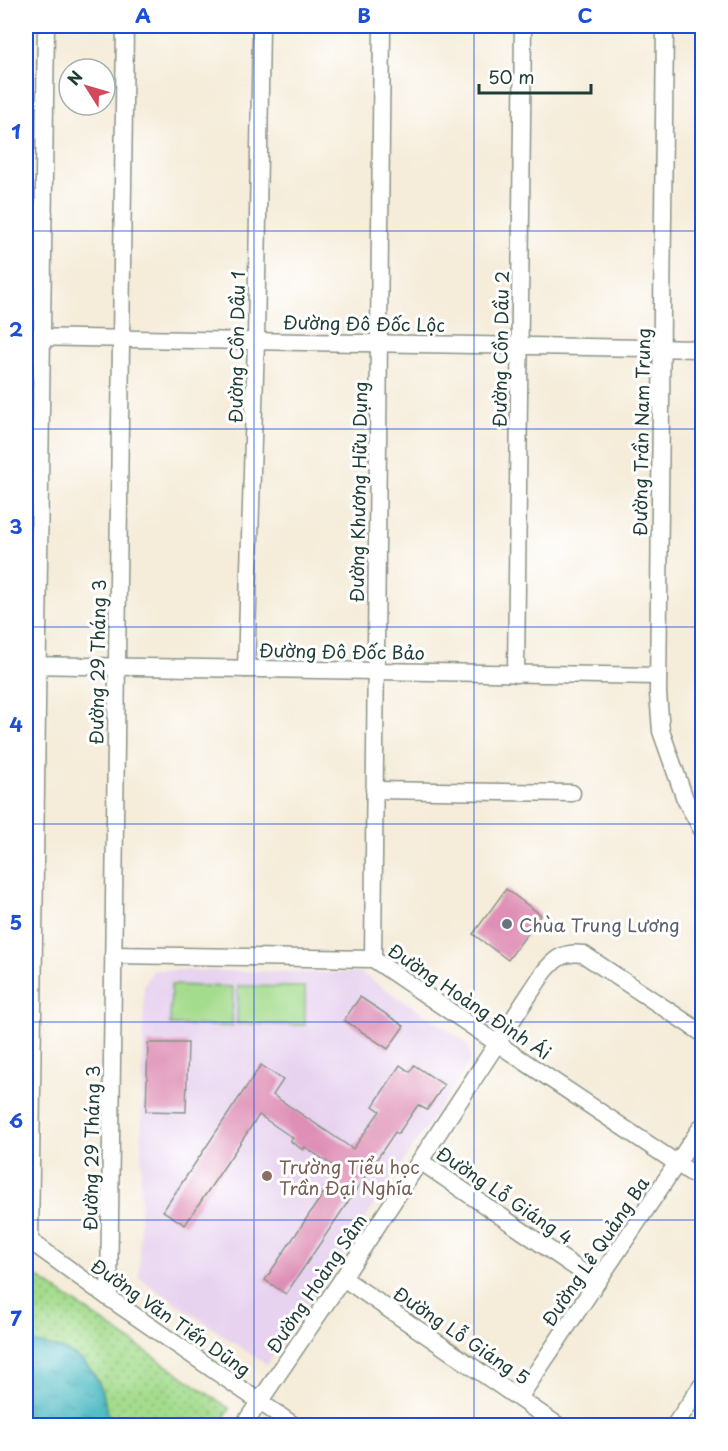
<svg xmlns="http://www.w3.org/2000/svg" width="728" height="1451" font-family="'Playpen Sans',sans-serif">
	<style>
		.built { fill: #e7d2ef }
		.grass { fill: url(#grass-dots); stroke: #628c60; stroke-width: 1.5 }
		.pitch { fill: #a4dc8d; stroke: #628c60; stroke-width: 1.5 }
		.water { fill: url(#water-ripples); stroke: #347b7a; stroke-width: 1.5 }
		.building { fill: #df8fb6 }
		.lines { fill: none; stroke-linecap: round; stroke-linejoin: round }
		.minor-casing { stroke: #8a9486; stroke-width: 19 }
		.minor { stroke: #fff; stroke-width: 16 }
		.grid { fill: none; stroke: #1d4ed8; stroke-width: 1.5; stroke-opacity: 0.55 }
		.worship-dot { fill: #6b7280; stroke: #fff; stroke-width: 2 }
		.education-dot { fill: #8d6e63; stroke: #fff; stroke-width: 2 }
		.labels { text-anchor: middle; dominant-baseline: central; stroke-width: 6; stroke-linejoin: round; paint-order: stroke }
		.street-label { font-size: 18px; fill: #1f3d34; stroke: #fff }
		.worship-label { font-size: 18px; fill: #5b616d; stroke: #fff; text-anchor: start }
		.education-label { font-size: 18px; fill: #785e54; stroke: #fff; text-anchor: start }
		.neatline { fill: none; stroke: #1d4ed8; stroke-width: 2 }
		.grid-label { font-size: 20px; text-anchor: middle; font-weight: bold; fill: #1d4ed8 }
	</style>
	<defs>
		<pattern id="grass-dots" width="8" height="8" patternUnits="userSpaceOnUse" patternTransform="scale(1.5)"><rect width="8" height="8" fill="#a4dc8d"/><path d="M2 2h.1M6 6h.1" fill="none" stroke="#85b474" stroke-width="1.8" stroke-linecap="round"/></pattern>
		<pattern id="water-ripples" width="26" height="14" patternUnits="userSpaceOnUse" patternTransform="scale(1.5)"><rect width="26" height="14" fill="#4ab9c1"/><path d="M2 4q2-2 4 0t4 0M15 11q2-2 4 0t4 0" fill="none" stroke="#3d989e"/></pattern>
	</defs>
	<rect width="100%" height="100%" fill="#fff"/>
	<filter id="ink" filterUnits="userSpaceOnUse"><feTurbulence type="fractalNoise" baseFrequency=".0167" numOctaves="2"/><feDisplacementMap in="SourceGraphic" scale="12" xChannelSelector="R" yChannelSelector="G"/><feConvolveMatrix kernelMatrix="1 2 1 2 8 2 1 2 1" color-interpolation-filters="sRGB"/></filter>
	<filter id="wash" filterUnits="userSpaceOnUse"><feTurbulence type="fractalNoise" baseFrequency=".008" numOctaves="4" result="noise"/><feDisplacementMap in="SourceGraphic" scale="24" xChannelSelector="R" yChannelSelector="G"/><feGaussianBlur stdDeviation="1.35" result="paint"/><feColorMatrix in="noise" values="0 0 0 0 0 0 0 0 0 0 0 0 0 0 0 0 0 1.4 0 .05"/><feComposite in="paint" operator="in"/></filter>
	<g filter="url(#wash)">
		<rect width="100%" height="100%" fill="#f5ecd9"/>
		<path class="built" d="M153,970L361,973L463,1040L469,1048L470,1060L462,1074L267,1365L139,1278L144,985Z"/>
		<path class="grass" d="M26,1269L230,1409L219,1425H26Z"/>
		<g class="pitch">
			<path d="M171,985L233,987L232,1026L170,1025Z"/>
			<path d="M238,986L305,987V1025L237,1024Z"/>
		</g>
		<path class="water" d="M26,1341C59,1347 88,1352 101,1389C105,1401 107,1416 113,1425H26Z"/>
		<g id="blocks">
			<g class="building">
				<path d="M506,889L541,915L508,960L473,934Z"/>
				<path d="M360,997L404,1026L388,1049L344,1020Z"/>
				<path d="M148,1043H188L186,1112L146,1111Z"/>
				<path d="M261,1065L283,1080L273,1095L353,1149L380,1111L373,1106L400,1065L410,1072L414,1065L444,1085L427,1110L418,1105L398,1134L395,1132L286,1294L265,1280L339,1170L305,1147L303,1150L290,1141L293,1138L259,1115L185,1225L163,1211Z"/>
			</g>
		</g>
	</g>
	<g filter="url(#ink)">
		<use href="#blocks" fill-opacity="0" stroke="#8a9486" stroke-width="1.5"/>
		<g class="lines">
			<g class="minor-casing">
				<g id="minor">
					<path d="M665,26L658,693L661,731L685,799L702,830"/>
					<path d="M26,212L44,213"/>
					<path d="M26,337L702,349"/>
					<path d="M26,665L658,676"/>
					<path d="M246,669L256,341L261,26"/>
					<path d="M516,674L523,26"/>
					<path d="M374,790L572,793"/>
					<path d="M113,955L373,959L498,1044L702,1180"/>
					<path d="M373,959L382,26"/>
					<path d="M420,1161L597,1282"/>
					<path d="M26,1238L109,1298L295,1426"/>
					<path d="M30,1241L46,26"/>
					<path d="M343,1278L559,1426"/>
					<path d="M109,1298L125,26"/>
					<path d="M519,1398L702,1126"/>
					<path d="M243,1426L343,1278L542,975C553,960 563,951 583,954L702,1033"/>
					<path d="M674,1426L702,1385"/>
				</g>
			</g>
			<use href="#minor" class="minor"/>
		</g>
	</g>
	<path class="grid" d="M254,26V1426M474,26V1426M26,231H702M26,429H702M26,627H702M26,824H702M26,1022H702M26,1220H702"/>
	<circle class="worship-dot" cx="507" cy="924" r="6"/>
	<circle class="education-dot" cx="267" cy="1176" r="6"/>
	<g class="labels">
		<g class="street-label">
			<text transform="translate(364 323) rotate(1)">Đường Đô Đốc Lộc</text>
			<text transform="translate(236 347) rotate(-89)">Đường Cồn Dầu 1</text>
			<text transform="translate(500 349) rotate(-89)">Đường Cồn Dầu 2</text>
			<text transform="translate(641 432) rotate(-89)">Đường Trần Nam Trung</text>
			<text transform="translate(358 492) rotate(-89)">Đường Khương Hữu Dụng</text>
			<text transform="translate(342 651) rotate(1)">Đường Đô Đốc Bảo</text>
			<text transform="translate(97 662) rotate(-89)">Đường 29 Tháng 3</text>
			<text transform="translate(470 1001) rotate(34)">Đường Hoàng Đình Ái</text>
			<text transform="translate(91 1148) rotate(-89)">Đường 29 Tháng 3</text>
			<text transform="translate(505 1195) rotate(34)">Đường Lỗ Giáng 4</text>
			<text transform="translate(595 1251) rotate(-56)">Đường Lê Quảng Ba</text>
			<text transform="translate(316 1283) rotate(-56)">Đường Hoàng Sâm</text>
			<text transform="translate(171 1317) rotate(35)">Đường Văn Tiến Dũng</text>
			<text transform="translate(462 1335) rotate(34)">Đường Lỗ Giáng 5</text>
		</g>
		<g class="worship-label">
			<text x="519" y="924">Chùa Trung Lương</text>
		</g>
		<g class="education-label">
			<text x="279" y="1166">Trường Tiểu học<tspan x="279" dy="21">Trần Đại Nghĩa</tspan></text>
		</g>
	</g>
	<rect width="728" height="1451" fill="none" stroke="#fff" stroke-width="66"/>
	<g transform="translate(87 87) rotate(307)"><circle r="28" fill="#ffffff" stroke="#a5b1ae" stroke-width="1.5"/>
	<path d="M0-4.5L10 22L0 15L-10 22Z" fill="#d1495b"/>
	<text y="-9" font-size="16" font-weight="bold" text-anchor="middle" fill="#1f3d34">N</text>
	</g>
	<path d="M479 84v9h112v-9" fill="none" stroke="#1f3d34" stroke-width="3"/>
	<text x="488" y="84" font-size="18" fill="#1f3d34" stroke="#ffffff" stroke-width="4.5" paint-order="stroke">50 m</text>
	<rect x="33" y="33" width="662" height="1385" class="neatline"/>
	<g class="grid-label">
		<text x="143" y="23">A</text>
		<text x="364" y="23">B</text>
		<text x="585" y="23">C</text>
		<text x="16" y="139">1</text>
		<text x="16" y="337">2</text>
		<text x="16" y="534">3</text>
		<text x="16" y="732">4</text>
		<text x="16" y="930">5</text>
		<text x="16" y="1128">6</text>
		<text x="16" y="1326">7</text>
	</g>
</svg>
